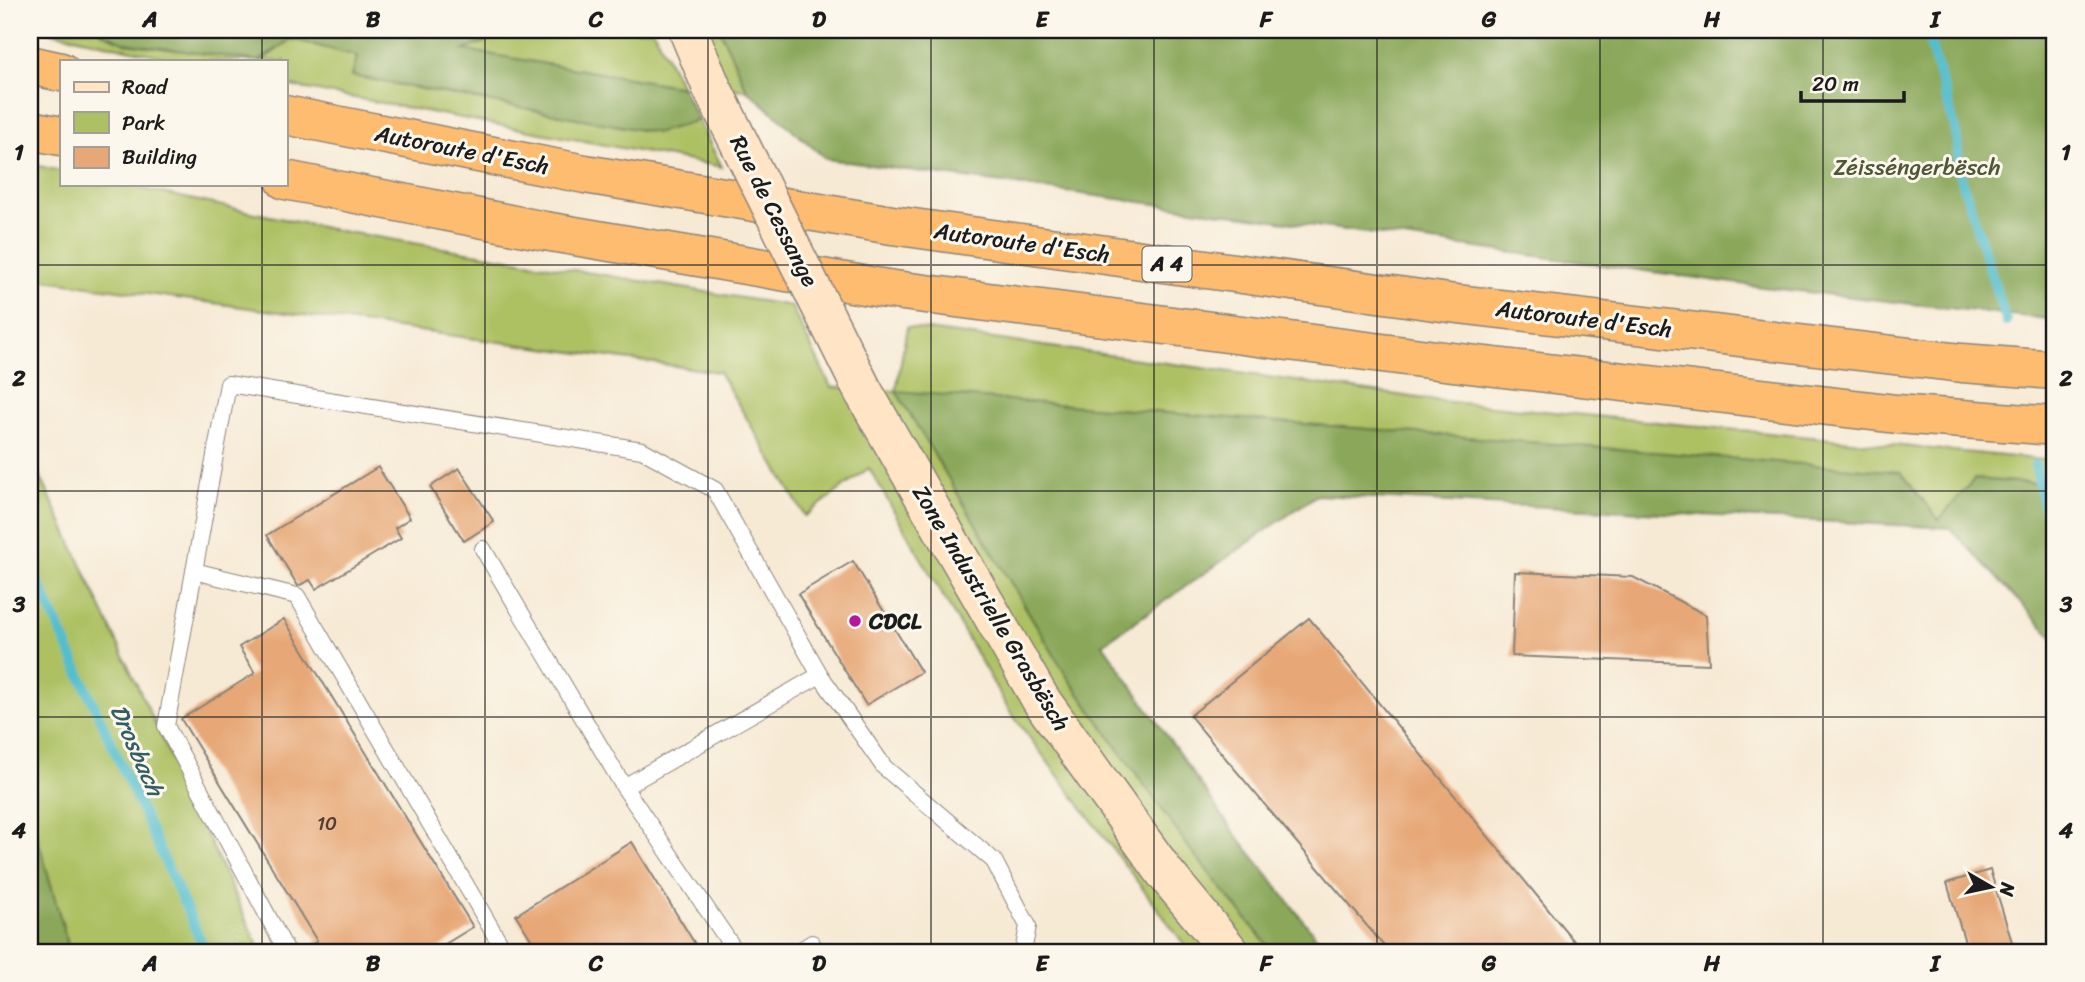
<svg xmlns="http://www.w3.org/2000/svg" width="2085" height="982" font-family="Sriracha,sans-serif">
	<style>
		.green { fill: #adc164; stroke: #646e40; stroke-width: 2 }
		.forest { fill: #8aa75a; stroke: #53623b; stroke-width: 2 }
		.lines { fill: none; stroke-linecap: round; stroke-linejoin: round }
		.stream { stroke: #53bece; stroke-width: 10 }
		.building { fill: #e7a776 }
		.service-casing { stroke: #8a8378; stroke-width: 18 }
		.secondary-casing { stroke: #8a8378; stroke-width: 41 }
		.motorway-casing { stroke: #8a8378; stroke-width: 41 }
		.service { stroke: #fff; stroke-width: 16 }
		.secondary { stroke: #ffe4c6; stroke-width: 38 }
		.motorway { stroke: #febc70; stroke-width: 38 }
		.secondary-bridge-casing { stroke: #8a8378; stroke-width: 41; stroke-linecap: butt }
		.secondary-bridge { stroke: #ffe4c6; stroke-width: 38 }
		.grid { fill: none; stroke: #1c1c1c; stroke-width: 2; stroke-opacity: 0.55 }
		.poi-dot { fill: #b5179e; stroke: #fbf7ec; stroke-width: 2.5 }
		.labels { text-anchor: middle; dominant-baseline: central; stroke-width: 6; stroke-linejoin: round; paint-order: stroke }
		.number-label { font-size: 19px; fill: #4f3f32 }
		.shield { fill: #fbf7ec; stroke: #5f5e5a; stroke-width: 2 }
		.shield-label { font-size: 21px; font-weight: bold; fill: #1c1c1c }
		.street-label { font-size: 23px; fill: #1c1c1c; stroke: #fbf7ec }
		.park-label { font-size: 23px; fill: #4f5635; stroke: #fbf7ec }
		.poi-label { font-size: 23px; font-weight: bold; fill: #1c1c1c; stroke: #fbf7ec; text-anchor: start }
		.water-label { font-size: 24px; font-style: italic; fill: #325d63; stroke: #fbf7ec }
		.neatline { fill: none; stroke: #1c1c1c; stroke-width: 2.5 }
		.grid-label { font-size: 23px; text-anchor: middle; font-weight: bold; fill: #1c1c1c }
	</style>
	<rect width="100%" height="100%" fill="#fbf7ec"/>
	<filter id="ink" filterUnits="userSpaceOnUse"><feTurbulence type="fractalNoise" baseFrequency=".0143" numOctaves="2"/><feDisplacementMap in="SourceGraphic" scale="14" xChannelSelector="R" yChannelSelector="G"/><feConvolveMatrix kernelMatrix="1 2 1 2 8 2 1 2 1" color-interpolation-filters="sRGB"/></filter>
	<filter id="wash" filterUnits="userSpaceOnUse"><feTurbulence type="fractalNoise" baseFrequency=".00686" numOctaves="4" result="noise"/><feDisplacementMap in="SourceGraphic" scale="28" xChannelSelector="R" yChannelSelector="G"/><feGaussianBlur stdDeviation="1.57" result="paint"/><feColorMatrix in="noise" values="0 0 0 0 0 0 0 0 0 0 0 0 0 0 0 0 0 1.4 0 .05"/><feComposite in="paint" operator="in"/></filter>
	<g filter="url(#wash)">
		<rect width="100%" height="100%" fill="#f7ead5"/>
		<g class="green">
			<path d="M42,30H97L125,43L259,61H182Z"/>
			<path d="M515,30H653L682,87L463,50Z"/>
			<path d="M688,30H720L747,90L712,88Z"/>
			<path d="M291,39L358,56L352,76L657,133L698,120L722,167L285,85V61H262Z"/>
			<path d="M30,164L61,171V184H120L335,230L791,306L831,387L896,391L907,327L1441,401L2055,461V485L1975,479L1939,521L897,392L1068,678L1192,852L1273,952H1190L1009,710L869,468L805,516L719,372L30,278Z"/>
			<path d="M30,454L261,952H70L30,811Z"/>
		</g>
		<g class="forest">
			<path d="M97,30H515L464,50L682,87L698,120L657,133L352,76L357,56L291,39L259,61L125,43Z"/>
			<path d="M720,30H2055V320L1762,287L826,159L747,90Z"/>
			<path d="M896,391L1901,472L1939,520L1974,479L2055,485V640L1950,528L1317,495L1103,644L1231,828L1328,952H1273L1192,852L1068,678Z"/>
			<path d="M30,811L70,952H30Z"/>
		</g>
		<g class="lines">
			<g class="stream">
				<path d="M1926,30L1956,131L1960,174L2006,321"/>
				<path d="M2035,465L2045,510L2055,531"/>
				<path d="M30,564L206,952"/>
			</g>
		</g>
		<g id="blocks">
			<g class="building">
				<path d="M378,467L410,518L395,528L401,538L316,589L310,580L298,586L267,535Z"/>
				<path d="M459,468L494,522L464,541L430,487Z"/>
				<path d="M853,561L921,672L866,705L798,594Z"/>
				<path d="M1515,572L1633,577L1706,615L1709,664L1512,656Z"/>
				<path d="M1309,618L1583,952H1389L1190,716Z"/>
				<path d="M284,619L473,927L432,952H308L306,949L317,941L181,719L255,673L239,647Z"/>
				<path d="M632,842L700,952H539L516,915Z"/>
				<path d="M1990,870L2015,952H1968L1947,883Z"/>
			</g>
		</g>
	</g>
	<g filter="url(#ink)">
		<use href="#blocks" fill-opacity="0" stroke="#8a8378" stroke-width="2"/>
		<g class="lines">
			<g class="service-casing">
				<g id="service">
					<path d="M483,549L624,787L736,952"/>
					<path d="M194,571L297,596L505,952"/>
					<path d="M624,787L820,675"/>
					<path d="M287,952L166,726L228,384L642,450L715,490L820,675L884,767L994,861L1028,926L1023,952"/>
					<path d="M798,952L812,943"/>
				</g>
			</g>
			<g class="secondary-casing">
				<g id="secondary">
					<path d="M688,30L712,88"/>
					<path d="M863,391L1041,700L1165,873L1230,952"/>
				</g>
			</g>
			<g class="motorway-casing">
				<g id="motorway">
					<path d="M30,65L61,72"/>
					<path d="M285,115L585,174L892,225L1449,303L1962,363L2055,370"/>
					<path d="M30,130L61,136"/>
					<path d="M285,180L545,231L887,289L1444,361L1897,414L2055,426"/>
				</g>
			</g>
			<use href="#service" class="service"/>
			<use href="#secondary" class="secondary"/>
			<use href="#motorway" class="motorway"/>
			<g class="secondary-bridge-casing">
				<path id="secondary-bridge" d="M712,88L863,391"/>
			</g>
			<use href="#secondary-bridge" class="secondary-bridge"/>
		</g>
	</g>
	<path class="grid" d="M262,30V61M485,30V952M708,30V952M931,30V952M1154,30V952M1377,30V952M1600,30V952M1823,30V952M262,184V952M30,265H2055M30,491H2055M30,717H2055"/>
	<circle class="poi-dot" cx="855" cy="621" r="7"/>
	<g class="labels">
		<g class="number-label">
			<text x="327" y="823">10</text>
		</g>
		<rect class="shield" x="1142.5" y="246.5" width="49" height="35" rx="5"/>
		<g class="shield-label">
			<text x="1167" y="264">A 4</text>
		</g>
		<g class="street-label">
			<text transform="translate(462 150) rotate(11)">Autoroute d'Esch</text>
			<text transform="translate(774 211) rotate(63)">Rue de Cessange</text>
			<text transform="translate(1022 243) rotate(8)">Autoroute d'Esch</text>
			<text transform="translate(1584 319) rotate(7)">Autoroute d'Esch</text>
			<text transform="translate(991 608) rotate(59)">Zone Industrielle Grasbësch</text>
		</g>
		<g class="park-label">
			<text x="1917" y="167">Zéisséngerbësch</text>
		</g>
		<g class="poi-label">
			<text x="869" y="621">CDCL</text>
		</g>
		<g class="water-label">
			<text transform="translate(137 750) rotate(66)">Drosbach</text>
		</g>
	</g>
	<rect width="2085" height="982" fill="none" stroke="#fbf7ec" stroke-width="77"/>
	<rect x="60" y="60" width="228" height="126" fill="#fbf7ec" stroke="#a29f99" stroke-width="2"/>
	<rect x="74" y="82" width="35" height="10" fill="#ffe4c6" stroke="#a29f99" stroke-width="2"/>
	<text x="122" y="94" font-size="21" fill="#1c1c1c">Road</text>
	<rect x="74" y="112" width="35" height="21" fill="#adc164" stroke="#a29f99" stroke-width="2"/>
	<text x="122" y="130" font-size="21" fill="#1c1c1c">Park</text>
	<rect x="74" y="147" width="35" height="21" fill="#e7a776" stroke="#a29f99" stroke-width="2"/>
	<text x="122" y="164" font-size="21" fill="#1c1c1c">Building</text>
	<g transform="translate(1991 887) rotate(99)" stroke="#fbf7ec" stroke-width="5" paint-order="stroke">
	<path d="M0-5L12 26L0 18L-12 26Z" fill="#1c1c1c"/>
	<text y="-10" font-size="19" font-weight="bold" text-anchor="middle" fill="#1c1c1c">N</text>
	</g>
	<path d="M1801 91v10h103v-10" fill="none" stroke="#1c1c1c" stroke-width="3.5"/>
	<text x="1812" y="91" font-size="21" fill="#1c1c1c" stroke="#fbf7ec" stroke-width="5" paint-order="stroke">20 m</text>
	<rect x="38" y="38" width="2008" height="906" class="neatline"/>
	<g class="grid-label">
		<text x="150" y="27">A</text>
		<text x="373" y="27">B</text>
		<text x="596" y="27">C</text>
		<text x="819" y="27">D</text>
		<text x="1042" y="27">E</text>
		<text x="1266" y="27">F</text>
		<text x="1489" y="27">G</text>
		<text x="1712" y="27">H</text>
		<text x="1935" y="27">I</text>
		<text x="19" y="160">1</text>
		<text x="2066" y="160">1</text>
		<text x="19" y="386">2</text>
		<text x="2066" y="386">2</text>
		<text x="19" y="612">3</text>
		<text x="2066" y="612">3</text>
		<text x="19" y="838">4</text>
		<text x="2066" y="838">4</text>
		<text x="150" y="971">A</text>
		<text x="373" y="971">B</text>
		<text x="596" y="971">C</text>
		<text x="819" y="971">D</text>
		<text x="1042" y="971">E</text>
		<text x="1266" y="971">F</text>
		<text x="1489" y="971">G</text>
		<text x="1712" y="971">H</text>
		<text x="1935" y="971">I</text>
	</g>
</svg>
